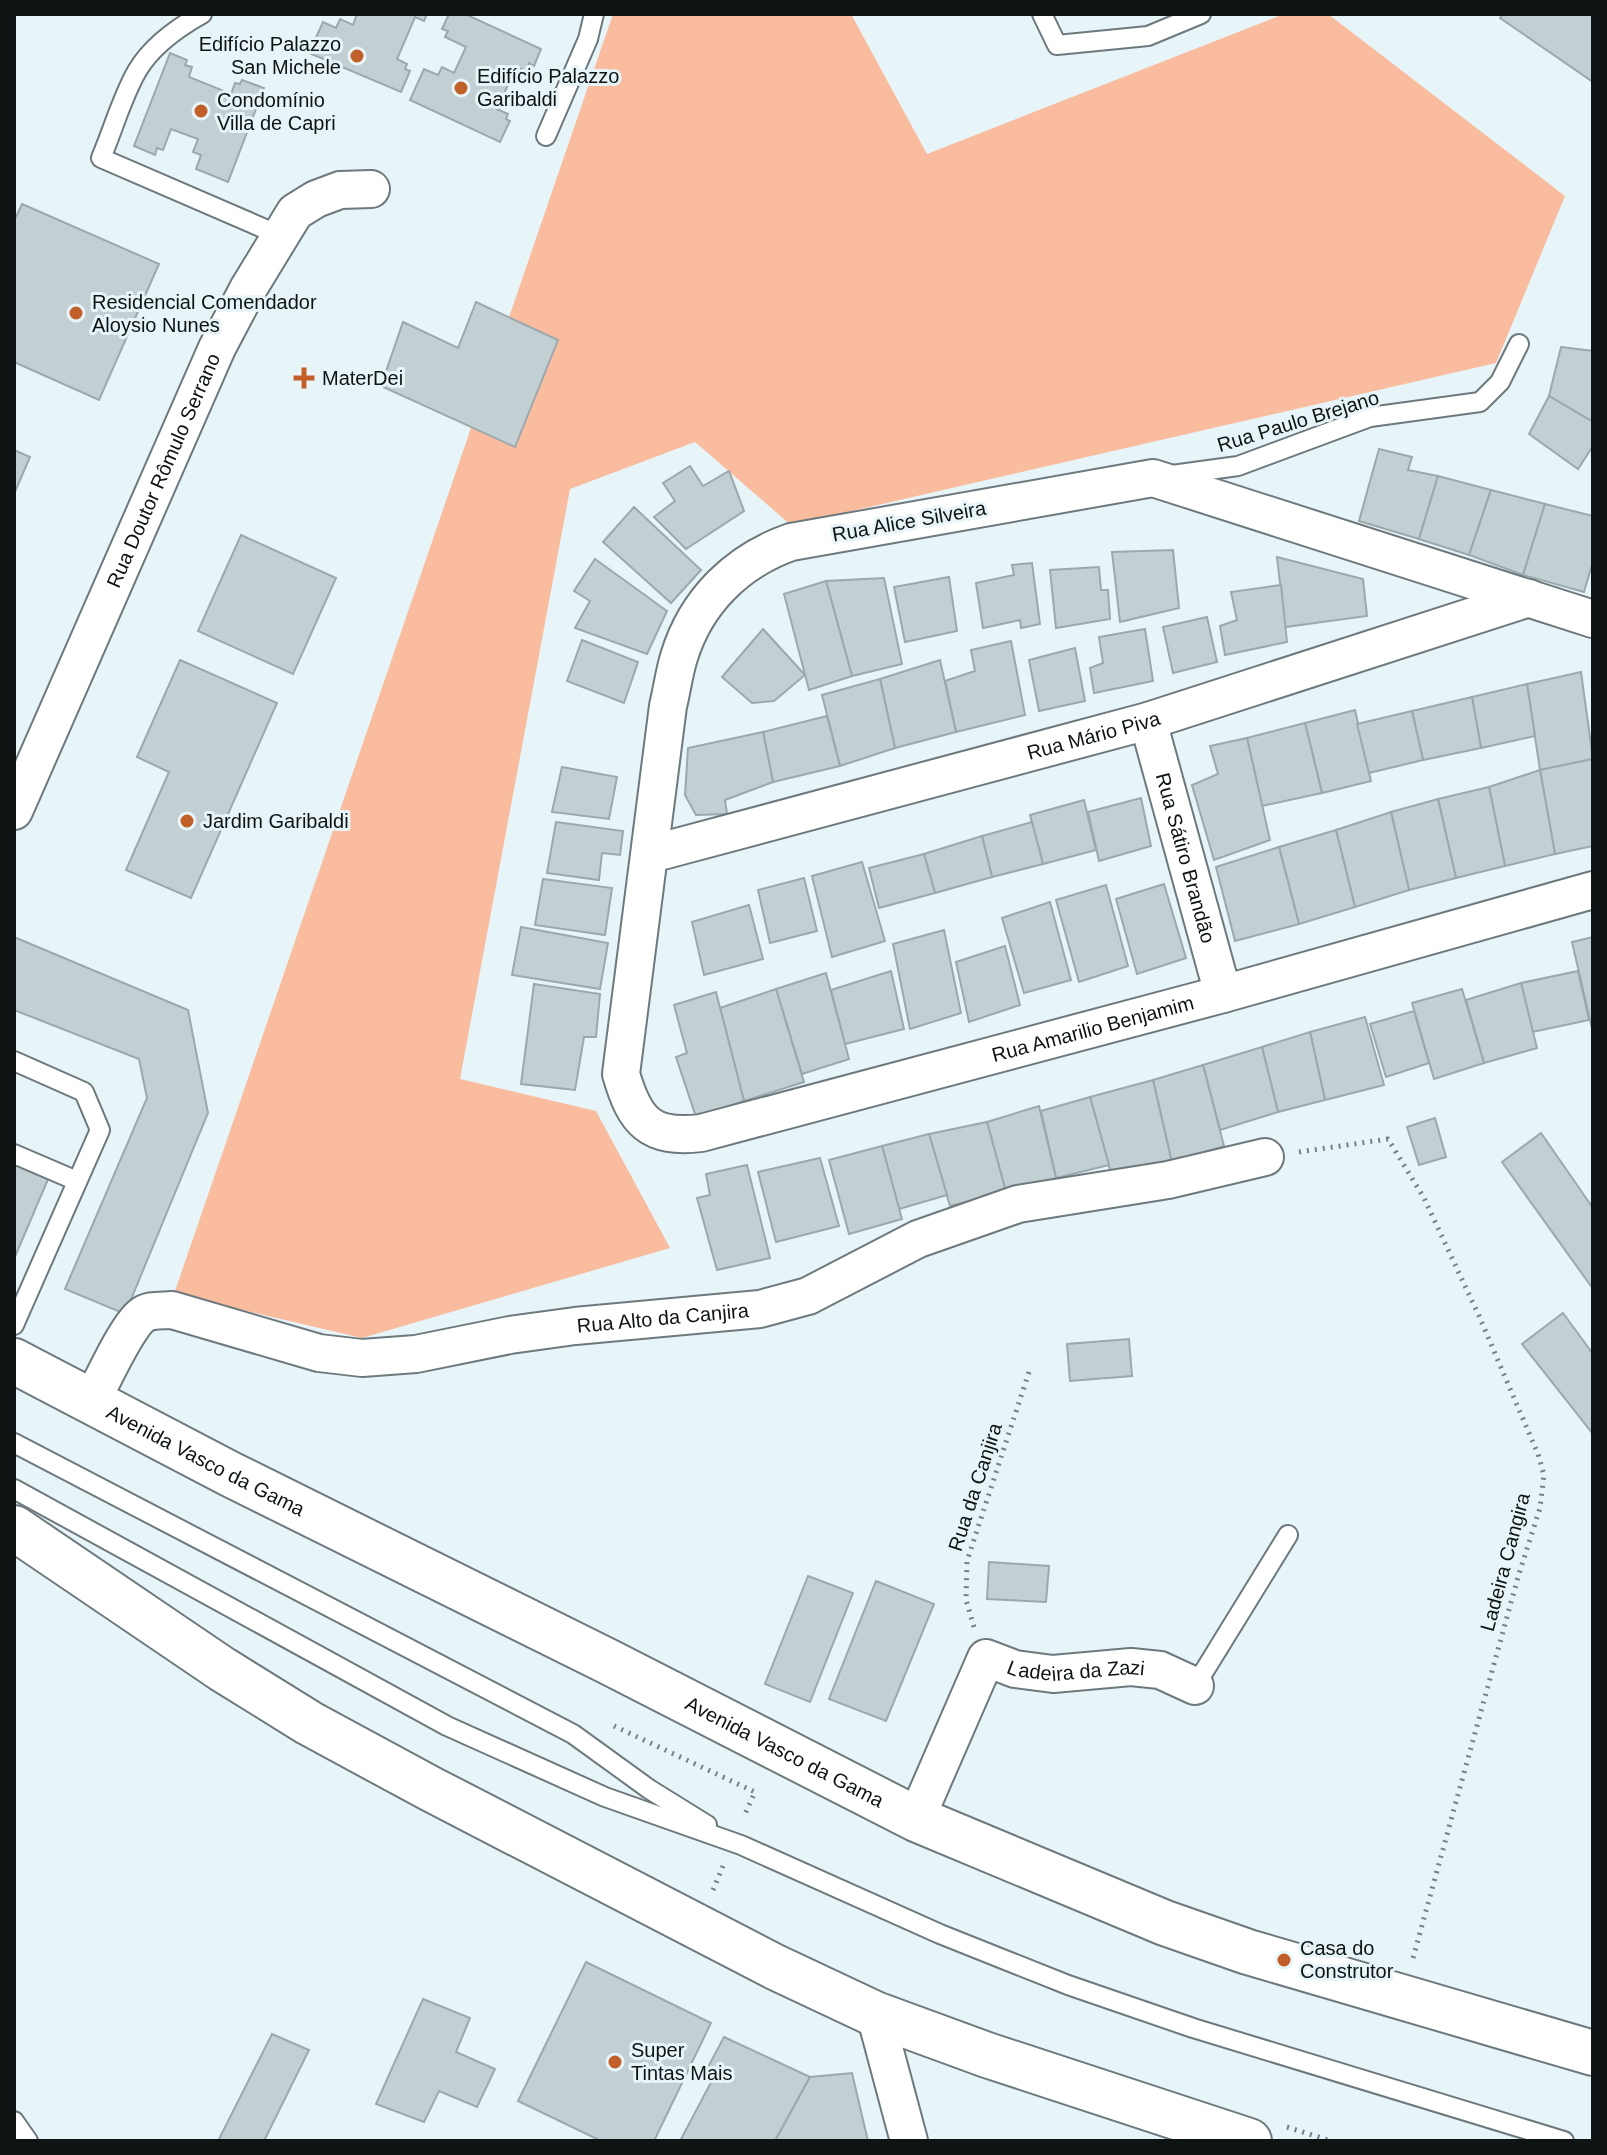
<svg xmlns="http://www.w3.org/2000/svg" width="1607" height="2155" font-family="Helvetica,sans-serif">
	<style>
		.green { fill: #f9bc9f }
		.building { fill: #c2d0d3; stroke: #9ca9ac; stroke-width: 2 }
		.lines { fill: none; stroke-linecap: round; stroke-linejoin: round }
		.service-casing { stroke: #6d797c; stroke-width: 22 }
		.minor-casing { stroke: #6d797c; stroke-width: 40 }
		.primary-casing { stroke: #6d797c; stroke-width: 48 }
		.path { stroke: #778183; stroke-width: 5; stroke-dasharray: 2 6; stroke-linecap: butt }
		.service { stroke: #fff; stroke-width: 18 }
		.minor { stroke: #fff; stroke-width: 36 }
		.primary { stroke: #fff; stroke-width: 44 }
		.poi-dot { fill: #c25e28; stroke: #e7f5f8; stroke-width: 3 }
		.labels { text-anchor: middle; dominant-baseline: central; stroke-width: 6; stroke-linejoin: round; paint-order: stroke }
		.poi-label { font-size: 20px; fill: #0e1314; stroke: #e7f5f8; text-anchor: start }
		.street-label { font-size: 20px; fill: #0e1314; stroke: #e7f5f8 }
	</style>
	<rect width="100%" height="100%" fill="#e7f5f8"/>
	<path class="green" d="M613,14H851L927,154L1284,14H1328L1565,196L1496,363L791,525L695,442L570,489L460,1079L596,1111L670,1248L362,1338L174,1294Z"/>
	<g class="building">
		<path d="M357,14H427L424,21L415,17L397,59L407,64L405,69L410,71L401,92L309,53L323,22L336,28L340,19L353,25Z"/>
		<path d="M449,14H465L541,49L534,66L529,63L526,71L516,67L497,109L508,114L506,119L510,121L500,142L410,100L424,69L438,75L442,67L454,73L466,47L445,37L448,31L442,29Z"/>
		<path d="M1503,14H1593V82L1500,18Z"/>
		<path d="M170,53L187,60L185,65L192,67L189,77L231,94L235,83L240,84L242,80L264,88L228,182L196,169L201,155L193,152L198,139L171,129L163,150L157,148L155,155L134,146Z"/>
		<path d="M22,204L159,264L99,400L14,362V221Z"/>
		<path d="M476,302L558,340L515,447L381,386L403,322L458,348Z"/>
		<path d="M1561,347L1593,351V422L1549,396Z"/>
		<path d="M1549,396L1593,422V446L1578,469L1529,434Z"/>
		<path d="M1379,449L1412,457L1408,470L1438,476L1419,539L1359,521Z"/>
		<path d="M14,450L30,457L14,494Z"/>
		<path d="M690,466L703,486L729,471L744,511L686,549L654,517L675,501L663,483Z"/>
		<path d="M1438,476L1491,490L1469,555L1419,539Z"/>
		<path d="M1491,490L1545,504L1523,575L1469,555Z"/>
		<path d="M1545,504L1593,516V561L1584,592L1523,575Z"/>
		<path d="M634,507L701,570L671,603L603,542Z"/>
		<path d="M241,535L336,578L293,674L198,631Z"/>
		<path d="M1173,550L1179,608L1120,622L1112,552Z"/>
		<path d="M1277,557L1363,579L1367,616L1285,627Z"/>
		<path d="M595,559L667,611L647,654L575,628L590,601L574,591Z"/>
		<path d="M1032,563L1040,624L1021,628L1020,620L983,628L976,583L1014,575L1012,565Z"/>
		<path d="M1099,567L1101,590H1108L1110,619L1056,628L1050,570Z"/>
		<path d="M949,577L957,631L905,642L894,587Z"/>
		<path d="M884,578L902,664L852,676L826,581Z"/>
		<path d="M826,581L852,676L809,690L784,594Z"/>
		<path d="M1281,585L1287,642L1225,655L1220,626L1237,620L1231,592Z"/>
		<path d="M1207,617L1217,662L1173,673L1163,627Z"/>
		<path d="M763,629L805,675L774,701L752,703L722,677Z"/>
		<path d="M1145,629L1153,681L1094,693L1090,668L1103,663L1099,637Z"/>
		<path d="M582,640L638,662L624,703L567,681Z"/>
		<path d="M1011,641L1025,715L956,732L945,681L975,671L971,650Z"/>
		<path d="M1075,648L1085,701L1039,711L1029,660Z"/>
		<path d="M180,660L277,703L191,898L126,870L169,772L137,757Z"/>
		<path d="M940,660L956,732L895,748L880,679Z"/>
		<path d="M1581,672L1593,759L1540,770L1527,684Z"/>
		<path d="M880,679L895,748L840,766L822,695Z"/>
		<path d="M1527,684L1535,736L1481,748L1472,697Z"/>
		<path d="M1472,697L1481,748L1423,760L1412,711Z"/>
		<path d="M1355,710L1371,781L1322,793L1305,723Z"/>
		<path d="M1412,711L1423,760L1369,773L1357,724Z"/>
		<path d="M827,716L840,766L773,782L763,732Z"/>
		<path d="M1305,723L1322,793L1262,806L1247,738Z"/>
		<path d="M763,732L773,782L725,800L727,814L696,815L685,795L688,748Z"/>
		<path d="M1247,738L1270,840L1214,860L1192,785L1218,774L1210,746Z"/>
		<path d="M1593,759V846L1555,854L1540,770Z"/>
		<path d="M562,767L617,777L609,819L552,812Z"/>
		<path d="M1540,770L1555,854L1505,866L1489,787Z"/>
		<path d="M1489,787L1505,866L1456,878L1438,799Z"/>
		<path d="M1141,798L1151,846L1099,861L1088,812Z"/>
		<path d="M1438,799L1456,878L1409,890L1391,812Z"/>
		<path d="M1084,800L1096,850L1043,864L1030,815Z"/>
		<path d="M1391,812L1409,890L1355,907L1336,830Z"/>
		<path d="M556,822L623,831L620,855L602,853L599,880L547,873Z"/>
		<path d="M1032,822L1043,864L992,877L982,836Z"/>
		<path d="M1336,830L1355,907L1299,924L1279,847Z"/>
		<path d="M982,836L992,877L935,893L924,854Z"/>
		<path d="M1279,847L1299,924L1235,941L1216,867Z"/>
		<path d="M924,854L935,893L879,908L869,868Z"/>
		<path d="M862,862L885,941L832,957L812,876Z"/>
		<path d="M804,878L817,931L770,943L758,890Z"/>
		<path d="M543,879L612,888L605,935L535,925Z"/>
		<path d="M1164,884L1186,958L1137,974L1116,899Z"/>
		<path d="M1106,885L1128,966L1079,982L1056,900Z"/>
		<path d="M1050,902L1071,980L1024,993L1002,918Z"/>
		<path d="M749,905L763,959L704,975L692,922Z"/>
		<path d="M521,927L608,943L600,989L512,975Z"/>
		<path d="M944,930L961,1013L910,1029L893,944Z"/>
		<path d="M14,937L188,1010L208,1113L125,1314L65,1289L147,1098L139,1059L14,1010Z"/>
		<path d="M1593,937V1033L1572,942Z"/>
		<path d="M1005,946L1020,1005L969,1022L956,962Z"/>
		<path d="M891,971L904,1029L845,1044L831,990Z"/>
		<path d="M1578,971L1589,1020L1532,1032L1521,983Z"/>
		<path d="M826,973L849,1059L802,1074L776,989Z"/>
		<path d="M1521,983L1537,1048L1484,1063L1466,1000Z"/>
		<path d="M534,984L600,994L596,1037H584L575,1090L521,1084Z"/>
		<path d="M776,989L804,1082L744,1101L720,1008Z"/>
		<path d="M1462,989L1484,1063L1434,1079L1412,1003Z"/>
		<path d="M716,992L744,1101L696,1117L676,1057L687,1053L674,1005Z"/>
		<path d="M1414,1011L1429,1063L1386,1077L1370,1024Z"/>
		<path d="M1365,1017L1384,1085L1325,1100L1310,1032Z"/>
		<path d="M1310,1032L1325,1100L1278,1112L1262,1047Z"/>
		<path d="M1262,1047L1278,1112L1220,1130L1203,1065Z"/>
		<path d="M1203,1065L1224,1146L1172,1163L1153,1080Z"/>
		<path d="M1153,1080L1172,1163L1112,1177L1090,1097Z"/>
		<path d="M1090,1097L1109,1165L1056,1178L1041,1111Z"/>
		<path d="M1039,1106L1056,1178L1006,1192L987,1122Z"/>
		<path d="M1435,1118L1446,1157L1419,1165L1407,1127Z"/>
		<path d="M987,1122L1006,1192L950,1206L929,1134Z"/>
		<path d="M1541,1133L1593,1208V1289L1502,1162Z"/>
		<path d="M929,1134L947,1195L899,1209L882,1146Z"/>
		<path d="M882,1146L902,1219L849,1234L829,1160Z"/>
		<path d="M820,1158L839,1226L776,1242L758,1172Z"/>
		<path d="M14,1162L49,1177L14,1259Z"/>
		<path d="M747,1165L770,1258L717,1270L697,1198L710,1195L706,1174Z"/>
		<path d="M1563,1313L1593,1354V1434L1522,1344Z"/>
		<path d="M1129,1339L1132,1376L1070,1381L1067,1344Z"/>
		<path d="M989,1562L1049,1566L1046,1602L987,1599Z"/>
		<path d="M808,1576L853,1593L810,1702L765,1684Z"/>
		<path d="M876,1581L934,1604L886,1721L829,1699Z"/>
		<path d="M586,1962L711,2023L654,2141H601L518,2101Z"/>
		<path d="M423,1999L470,2018L456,2052L495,2069L477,2107L439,2091L424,2122L376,2104Z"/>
		<path d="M272,2034L309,2050L264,2141H218Z"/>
		<path d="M724,2037L810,2077L775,2141H680L716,2073L707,2069Z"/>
		<path d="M852,2073L868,2141H775L810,2077Z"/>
	</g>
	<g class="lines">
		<g class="service-casing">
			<g id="service">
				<path d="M202,14C177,28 151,47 137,71C122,97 113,130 101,158L279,235"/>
				<path d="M1042,14L1057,45L1148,36L1201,14"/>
				<path d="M546,136L588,39L594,14"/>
				<path d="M1172,475L1238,466L1370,417L1480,402L1500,382L1519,344"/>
				<path d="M14,1061L84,1092L100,1130L14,1325"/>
				<path d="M14,1154L77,1181"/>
				<path d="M14,1443L573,1734L649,1789L707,1825"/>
				<path d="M14,1489L447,1726L605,1797L741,1845L940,1934L1068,1985L1193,2028L1564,2141"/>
				<path d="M1195,1686L1288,1535"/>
				<path d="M14,2121L28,2141"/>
			</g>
		</g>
		<g class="minor-casing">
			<g id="minor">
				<path id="s1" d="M1593,619L1153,478L791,542C737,561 696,601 679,657C674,673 672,690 668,706L621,1074C635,1122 650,1139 701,1133L1223,994L1593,890"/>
				<path id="s2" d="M1148,721L1223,994"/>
				<path id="s3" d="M14,811L217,348L248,289L295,212L316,199L340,190L371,189"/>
				<path id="s4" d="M651,854L1148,721L1529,598"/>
				<path id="s5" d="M92,1400C103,1380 125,1330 141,1316C149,1309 162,1311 172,1310L319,1353L362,1358L416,1354L510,1335L575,1326L760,1309L808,1296L918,1239L1018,1204L1168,1180L1265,1157"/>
				<path id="s6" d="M916,1819L986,1658L1015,1669L1053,1674L1131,1667L1160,1670L1195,1686"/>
				<path d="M875,2014L909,2141"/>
			</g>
		</g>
		<g class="primary-casing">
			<g id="primary">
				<path id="s7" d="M14,1361L230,1474L609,1662L916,1819L1165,1923L1248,1952L1593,2053"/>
				<path d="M14,1528L222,1669L309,1723L431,1789L775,1967L875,2014L987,2055L1249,2141"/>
			</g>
		</g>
		<g class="path">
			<path d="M1299,1152L1388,1139L1424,1198L1479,1316L1538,1454L1544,1475L1540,1508L1518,1577L1413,1958"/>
			<path d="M974,1627L966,1600L967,1561L1029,1372"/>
			<path d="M614,1726L755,1792L744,1816"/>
			<path d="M713,1890L723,1866"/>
			<path d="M1287,2127L1331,2141"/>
		</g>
		<use href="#service" class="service"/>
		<use href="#minor" class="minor"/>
		<use href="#primary" class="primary"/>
	</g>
	<g class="poi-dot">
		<circle cx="357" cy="56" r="8"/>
		<circle cx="461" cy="88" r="8"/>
		<circle cx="201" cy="111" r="8"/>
		<circle cx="76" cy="313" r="8"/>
		<path d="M300 366h8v8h8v8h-8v8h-8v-8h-8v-8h8z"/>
		<circle cx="187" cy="821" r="8"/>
		<circle cx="1284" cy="1960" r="8"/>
		<circle cx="615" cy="2062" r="8"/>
	</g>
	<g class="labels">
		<g class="poi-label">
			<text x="341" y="44" text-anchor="end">Edifício Palazzo<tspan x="341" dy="23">San Michele</tspan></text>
			<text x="477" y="76">Edifício Palazzo<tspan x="477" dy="23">Garibaldi</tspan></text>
			<text x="217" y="100">Condomínio<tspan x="217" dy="23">Villa de Capri</tspan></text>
			<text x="92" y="302">Residencial Comendador<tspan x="92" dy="23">Aloysio Nunes</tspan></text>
			<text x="322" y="378">MaterDei</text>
			<text x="203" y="821">Jardim Garibaldi</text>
			<text x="1300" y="1948">Casa do<tspan x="1300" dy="23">Construtor</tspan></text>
			<text x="631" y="2050">Super<tspan x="631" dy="23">Tintas Mais</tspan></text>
		</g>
		<g class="street-label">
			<text transform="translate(1298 421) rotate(-17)">Rua Paulo Brejano</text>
			<text stroke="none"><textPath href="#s3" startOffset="372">Rua Doutor Rômulo Serrano</textPath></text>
			<text transform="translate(909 521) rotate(-10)">Rua Alice Silveira</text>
			<text stroke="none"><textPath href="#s4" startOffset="458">Rua Mário Piva</textPath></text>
			<text stroke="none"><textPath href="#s2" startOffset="142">Rua Sátiro Brandão</textPath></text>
			<text stroke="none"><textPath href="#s1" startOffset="1936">Rua Amarilio Benjamim</textPath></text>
			<text stroke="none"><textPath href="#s5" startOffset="630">Rua Alto da Canjira</textPath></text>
			<text stroke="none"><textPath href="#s7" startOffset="216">Avenida Vasco da Gama</textPath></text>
			<text transform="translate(975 1487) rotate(-72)">Rua da Canjira</text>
			<text transform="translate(1505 1562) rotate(-75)">Ladeira Cangira</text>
			<text stroke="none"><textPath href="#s6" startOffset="268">Ladeira da Zazi</textPath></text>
			<text stroke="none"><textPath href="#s7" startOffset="864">Avenida Vasco da Gama</textPath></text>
		</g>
	</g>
	<rect width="1607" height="2155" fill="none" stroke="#0e1314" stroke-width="32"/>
</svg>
